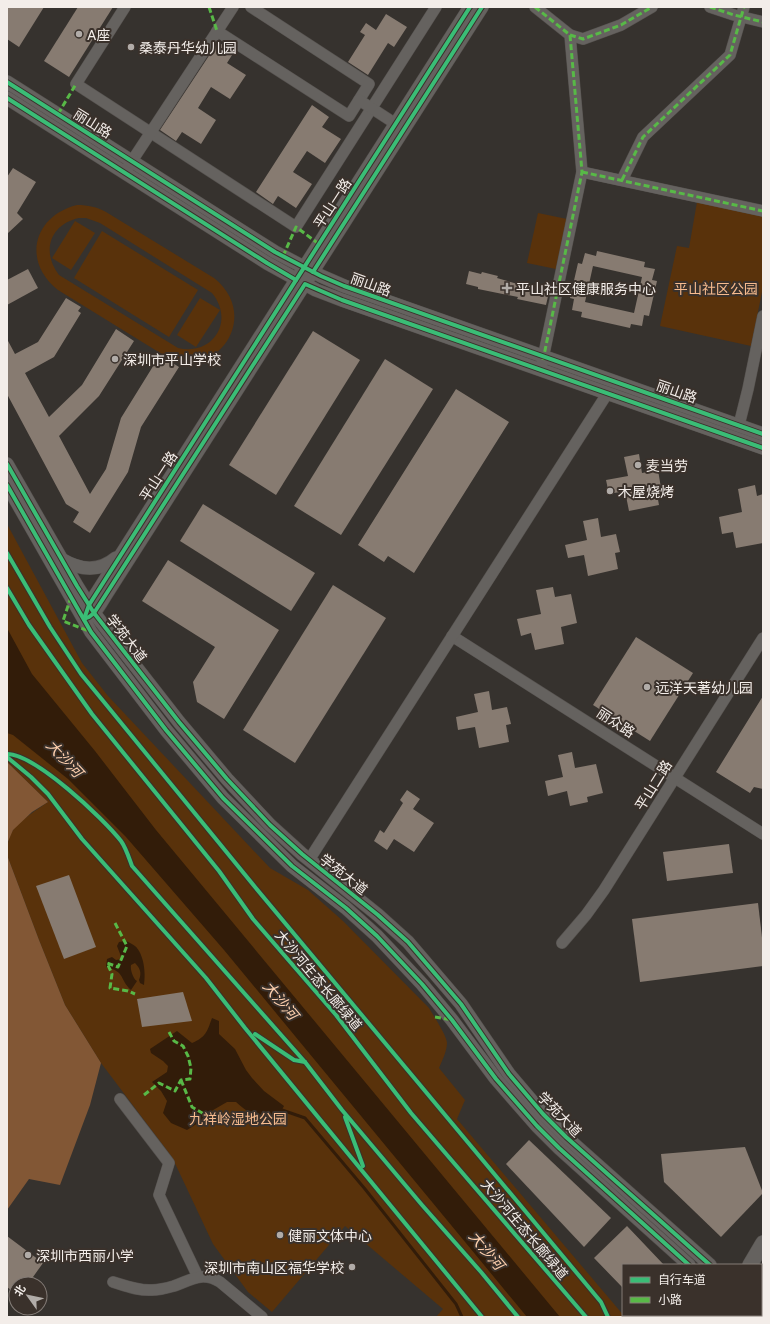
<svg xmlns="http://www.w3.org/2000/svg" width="770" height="1324" font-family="'Golos Text','Noto Sans SC',sans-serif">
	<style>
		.green { fill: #59320b; fill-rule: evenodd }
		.forest { fill: #825735 }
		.water { fill: #321c09 }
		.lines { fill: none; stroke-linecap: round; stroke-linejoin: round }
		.stream { stroke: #321c09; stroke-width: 3 }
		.building { fill: #877b71; fill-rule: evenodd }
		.minor-casing { stroke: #55514e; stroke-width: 12 }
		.tertiary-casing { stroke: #55514e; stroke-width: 14 }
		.secondary-casing { stroke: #55514e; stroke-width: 16 }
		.minor { stroke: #65625f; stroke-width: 11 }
		.tertiary { stroke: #65625f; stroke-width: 13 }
		.secondary { stroke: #65625f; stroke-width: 15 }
		.quiet { stroke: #58b947; stroke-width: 3; stroke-dasharray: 6 3; stroke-linecap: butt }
		.cycleway-casing { stroke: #3a312b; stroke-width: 6 }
		.cycleway { stroke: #3abd76; stroke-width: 4 }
		.poi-dot { fill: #b1aca8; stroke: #3a312b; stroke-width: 1.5 }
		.labels { text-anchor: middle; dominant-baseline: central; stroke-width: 4; stroke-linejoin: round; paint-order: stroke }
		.poi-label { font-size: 14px; fill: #f3ede9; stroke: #3a312b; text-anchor: start }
		.street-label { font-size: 14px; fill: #f3ede9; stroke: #3a312b }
		.park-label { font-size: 14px; fill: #f7bb8e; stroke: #3a312b }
		.water-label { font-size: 15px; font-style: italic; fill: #fdcfad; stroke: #3a312b }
	</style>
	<rect width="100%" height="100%" fill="#36322e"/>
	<g class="green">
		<path d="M697,202L763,215V287L751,346L660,326L677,246L689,248Z"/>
		<path d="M77,205C88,205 97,207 106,212L214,278C261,315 219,382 165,356L58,290C22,262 33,216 77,205ZM79,218H86L100,223L212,293C235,321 213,356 178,348L59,275C41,252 50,224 79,218Z"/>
		<path d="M538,213L567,219L556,269L527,263Z"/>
		<path d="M75,221L95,233L71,270L52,258Z"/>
		<path d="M102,231L198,290L169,337L74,278Z"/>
		<path d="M200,298L220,310L196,347L177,335Z"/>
		<path d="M7,524L82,663L108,696L270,868L308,890L343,921L429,1008C433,1015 447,1036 447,1043C447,1051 442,1061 439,1068L465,1100L457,1119L625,1317H436L443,1309L345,1226L272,1312L248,1292L213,1244L172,1157L101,1063L65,1005L39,940L7,855C7,847 8,837 13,830C19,821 38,809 48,802L7,762V755L9,752L7,751Z"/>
	</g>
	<g class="forest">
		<path d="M7,762L48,802L32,812L13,830L7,844Z"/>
		<path d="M7,855L39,940L65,1005L101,1063L90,1105L60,1185L29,1179L7,1210Z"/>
	</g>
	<g class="water">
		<path d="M7,628L32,674L95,751L156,830L560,1317H527L224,950L126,837L68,779L13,735L7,733Z"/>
		<path d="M126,941C129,942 132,944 135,946C144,954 146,973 144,985L140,983L139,980C142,973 140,968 135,963L131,965C130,969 133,979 137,981L131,990C119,979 126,972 106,967L107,959L112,957L116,960L122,959L117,946L119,942Z"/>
		<path d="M212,1018L219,1021V1034L235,1049L246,1070L252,1078L264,1091L284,1106L278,1117C258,1120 251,1115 236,1102H227L208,1113L198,1123L187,1130L171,1123L163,1113L167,1101L161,1091L152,1082L167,1072L168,1066L163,1061L151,1053L150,1049L177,1031L192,1043C206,1037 207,1032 212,1018Z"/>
	</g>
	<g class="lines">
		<path class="stream" d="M282,1110L305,1118L365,1189L456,1304L462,1317"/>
	</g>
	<g class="building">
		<path d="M7,7H44L19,47L7,39Z"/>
		<path d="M78,7H113L69,77L44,61Z"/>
		<path d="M386,14L407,27L394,47L388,43L368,75L348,62L365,35L360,32L366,23L376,30Z"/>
		<path d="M218,42L234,52L227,63L246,75L230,99L211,87L198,108L216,120L201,144L182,132L176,141L160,130Z"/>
		<path d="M312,105L329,117L322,127L341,139L325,163L307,151L293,172L312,184L296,208L278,196L273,204L256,192Z"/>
		<path d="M13,168L36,182L17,213L23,219L7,234V177Z"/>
		<path d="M597,251L645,262L644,267L655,269L652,280L657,281L649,316L644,315L642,326L631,324L630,328L581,317L582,312L572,310L574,299L570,298L578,263L582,264L585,253L596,256ZM593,266L642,277L634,313L585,302Z"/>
		<path d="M28,269L38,288L7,305V280Z"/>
		<path d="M469,271L481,274L482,272L498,276L497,278L521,285L522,282L538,286L537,289L549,292L546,305L517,299L518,297L478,289V287L466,284Z"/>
		<path d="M66,298L81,307L78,311L81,313L54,357L25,373L49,417L82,385L116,329L134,341L99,396L59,436L90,494L106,469L121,418L160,355L179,367L141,427L128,472L90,533L73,522L79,512L66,504L7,394V339L15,354L38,342Z"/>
		<path d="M313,331L360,360L276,495L229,465Z"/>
		<path d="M385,359L433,389L341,535L294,506Z"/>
		<path d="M456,389L509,422L414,573L388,556L384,562L358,545Z"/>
		<path d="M639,454L642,473L658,470L661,488L656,489L659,505L629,511L625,491L609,494L606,480L628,476L624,457Z"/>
		<path d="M755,485L757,496L763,494V543L736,548L733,532L722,534L719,517L742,512L738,489Z"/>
		<path d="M203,504L315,573L291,611L180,541Z"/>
		<path d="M598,518L601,537L616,534L620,552L615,553L618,569L588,576L584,555L568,558L565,545L587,540L583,521Z"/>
		<path d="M168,560L279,630L224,719L197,702L193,682L215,647L142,601Z"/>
		<path d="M333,585L386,618L295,763L243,730Z"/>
		<path d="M553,587L555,597L571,594L577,623L561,627L564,644L535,650L531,633L521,636L517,619L541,614L536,590Z"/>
		<path d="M636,637L693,673L650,741L593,705Z"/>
		<path d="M489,691L492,710L507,707L511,724L506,725L509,742L479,748L475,727L458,730L456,717L478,712L474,694Z"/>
		<path d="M763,696V789L754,787L750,793L716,772Z"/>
		<path d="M572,752L575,768L596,764L603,793L587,797L588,802L570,806L567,791L548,796L545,781L563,777L558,755Z"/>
		<path d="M407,790L420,799L413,809L434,823L414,852L394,839L387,850L374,841L380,830L384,833L403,803L400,800Z"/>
		<path d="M729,844L733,873L667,881L663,852Z"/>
		<path d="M69,875L96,947L64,959L36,886Z"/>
		<path d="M758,903L763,946V966L640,982L632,919Z"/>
		<path d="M183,992L192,1021L142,1027L137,999Z"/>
		<path d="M529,1140L611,1218L584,1247L506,1164Z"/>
		<path d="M745,1147L763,1193L721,1237L664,1182L661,1154Z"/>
		<path d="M627,1226L664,1265H623V1288L594,1258Z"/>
		<path d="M7,1236L43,1263L28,1284H16V1294L7,1287Z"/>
	</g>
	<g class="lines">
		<g class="minor-casing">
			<g id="minor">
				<path d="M125,7L76,84L296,227L436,7"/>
				<path d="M251,7L369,84L359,100"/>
				<path d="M535,7L570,35L582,172L542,363"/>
				<path d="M710,7L734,15L763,22"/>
				<path d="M217,31L349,116L359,100L402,128"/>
				<path d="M570,35L583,39L621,25L652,7"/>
				<path d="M128,167L233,7"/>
				<path d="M582,172L763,211"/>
				<path d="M622,180L643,137L730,55L744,7"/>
				<path d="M739,425L748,389L763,316"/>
				<path d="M452,636L763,834"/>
				<path d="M309,860L607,394"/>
				<path d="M562,943L586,915L604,890L763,638"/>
				<path d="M120,1099L169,1163L159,1195L198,1277"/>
				<path d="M113,1282C126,1286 139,1291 152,1290C159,1290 167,1288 174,1286C191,1280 202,1271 220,1282L262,1317"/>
			</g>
		</g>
		<g class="tertiary-casing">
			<g id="tertiary">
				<path d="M470,7L89,605L84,619C95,616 101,602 107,593L482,7"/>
				<path d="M7,82L275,252L321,276L344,286L763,434"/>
				<path d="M7,98L267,263L316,290L342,300L763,448"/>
				<path d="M7,464L77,586L94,613L179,722L227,779L270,825L302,854L378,915L408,942L461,1004L509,1074L543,1114L566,1137L710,1265"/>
				<path d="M7,485L91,632L166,730L223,798L292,866L346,908L377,936L422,984L452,1020L496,1079L537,1126L559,1148L689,1265"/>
				<path d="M61,559C80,570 98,573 116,558"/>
			</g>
		</g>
		<g class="secondary-casing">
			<g id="secondary">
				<path d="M750,1265L763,1243"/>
				<path d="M761,1309L763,1311"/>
				<path d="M747,1315L749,1317"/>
			</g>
		</g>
		<use href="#minor" class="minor"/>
		<use href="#tertiary" class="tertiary"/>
		<use href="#secondary" class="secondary"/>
		<g class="quiet">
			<path d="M209,7L217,31"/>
			<path d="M535,7L570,35L582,172L543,360"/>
			<path d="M710,7L734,15L763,22"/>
			<path d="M570,35L583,39L621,25L652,7"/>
			<path d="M58,114L76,84"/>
			<path d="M582,172L763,211"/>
			<path d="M622,180L643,137L730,55L744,7"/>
			<path d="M283,256L296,227L319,244"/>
			<path d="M71,597L63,621L91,632"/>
			<path d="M115,923L127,946L118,967L107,963L112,974L110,988L128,991L135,994"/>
			<path d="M435,1017L452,1020"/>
			<path d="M181,1080L192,1107L216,1121"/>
			<path d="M144,1095L159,1083L175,1091L181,1080L190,1079L191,1068L188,1056L183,1046L174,1041L169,1032"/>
		</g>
		<g class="cycleway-casing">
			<g id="cycleway">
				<path d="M470,7L89,605L84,619L89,617L94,613L305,284L342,300L763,448"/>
				<path d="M7,82L275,252L321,276L344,286L763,434"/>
				<path d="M7,98L267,263L296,280"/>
				<path d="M313,272L482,7"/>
				<path d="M7,464L77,586L94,613L179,722L227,779L270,825L302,854L378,915L408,942L461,1004L509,1074L543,1114L566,1137L710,1265"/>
				<path d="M7,485L91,632L166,730L223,798L292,866L346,908L377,936L422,984L452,1020L496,1079L537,1126L559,1148L689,1265"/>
				<path d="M7,553L50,627L81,674L104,702L255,887L601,1302L608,1317"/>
				<path d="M7,588L29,625L92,714L219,871L253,919L336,1015L411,1113L586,1317"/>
				<path d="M7,754C35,754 103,818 121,841C126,848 129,858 132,866L305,1062L342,1110L422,1205L481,1272L518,1317"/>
				<path d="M7,757L31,777L48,794L82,839L206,978L245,1028L482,1317"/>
				<path d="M255,1034L294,1060L305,1062"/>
				<path d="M345,1117L363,1166"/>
			</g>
		</g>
		<use href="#cycleway" class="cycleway"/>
	</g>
	<g class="poi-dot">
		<circle cx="79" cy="34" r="4"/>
		<circle cx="131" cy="47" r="4"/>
		<path d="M505 282h4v4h4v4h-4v4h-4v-4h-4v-4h4z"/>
		<circle cx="115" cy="359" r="4"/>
		<circle cx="638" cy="465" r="4"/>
		<circle cx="610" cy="491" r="4"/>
		<circle cx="647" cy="687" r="4"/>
		<circle cx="280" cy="1235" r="4"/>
		<circle cx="28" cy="1255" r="4"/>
		<circle cx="352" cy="1267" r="4"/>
	</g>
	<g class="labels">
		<g class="poi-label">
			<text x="87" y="34">A座</text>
			<text x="139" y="47">桑泰丹华幼儿园</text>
			<text x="516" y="288">平山社区健康服务中心</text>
			<text x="123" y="359">深圳市平山学校</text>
			<text x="646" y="465">麦当劳</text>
			<text x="618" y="491">木屋烧烤</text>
			<text x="655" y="687">远洋天著幼儿园</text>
			<text x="288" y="1235">健丽文体中心</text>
			<text x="36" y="1255">深圳市西丽小学</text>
			<text x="344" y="1267" text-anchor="end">深圳市南山区福华学校</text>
		</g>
		<g class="street-label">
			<text transform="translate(93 123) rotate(32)">丽山路</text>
			<text transform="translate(332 203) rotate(-57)">平山一路</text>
			<text transform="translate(371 284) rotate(20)">丽山路</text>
			<text transform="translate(677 391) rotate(19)">丽山路</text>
			<text transform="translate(158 476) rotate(-57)">平山一路</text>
			<text transform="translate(127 638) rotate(52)">学苑大道</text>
			<text transform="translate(616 722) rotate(33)">丽众路</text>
			<text transform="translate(653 785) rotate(-58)">平山二路</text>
			<text transform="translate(344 874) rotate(38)">学苑大道</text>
			<text transform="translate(319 980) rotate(50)">大沙河生态长廊绿道</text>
			<text transform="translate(560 1114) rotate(46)">学苑大道</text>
			<text transform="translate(525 1229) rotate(50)">大沙河生态长廊绿道</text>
		</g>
		<g class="park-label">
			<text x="716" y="288">平山社区公园</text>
			<text x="238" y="1118">九祥岭湿地公园</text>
		</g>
		<g class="water-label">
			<text transform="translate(65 758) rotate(47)">大沙河</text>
			<text transform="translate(281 1000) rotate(50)">大沙河</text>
			<text transform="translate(487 1250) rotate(50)">大沙河</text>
		</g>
	</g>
	<rect width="770" height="1324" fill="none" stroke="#f3ede9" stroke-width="16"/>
	<rect x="622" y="1264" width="140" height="52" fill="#3a312b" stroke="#847c77"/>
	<rect x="630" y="1277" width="20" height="6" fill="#3abd76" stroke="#847c77"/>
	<text x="658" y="1284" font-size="12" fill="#f3ede9">自行车道</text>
	<rect x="630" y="1297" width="20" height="6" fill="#58b947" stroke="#847c77"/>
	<text x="658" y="1304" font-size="12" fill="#f3ede9">小路</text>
	<g transform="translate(28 1296) rotate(303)"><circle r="19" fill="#3a312b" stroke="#847c77"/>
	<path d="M0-3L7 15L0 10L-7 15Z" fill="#b1aca8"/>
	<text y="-6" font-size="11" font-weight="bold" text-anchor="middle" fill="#f3ede9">北</text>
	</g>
</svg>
